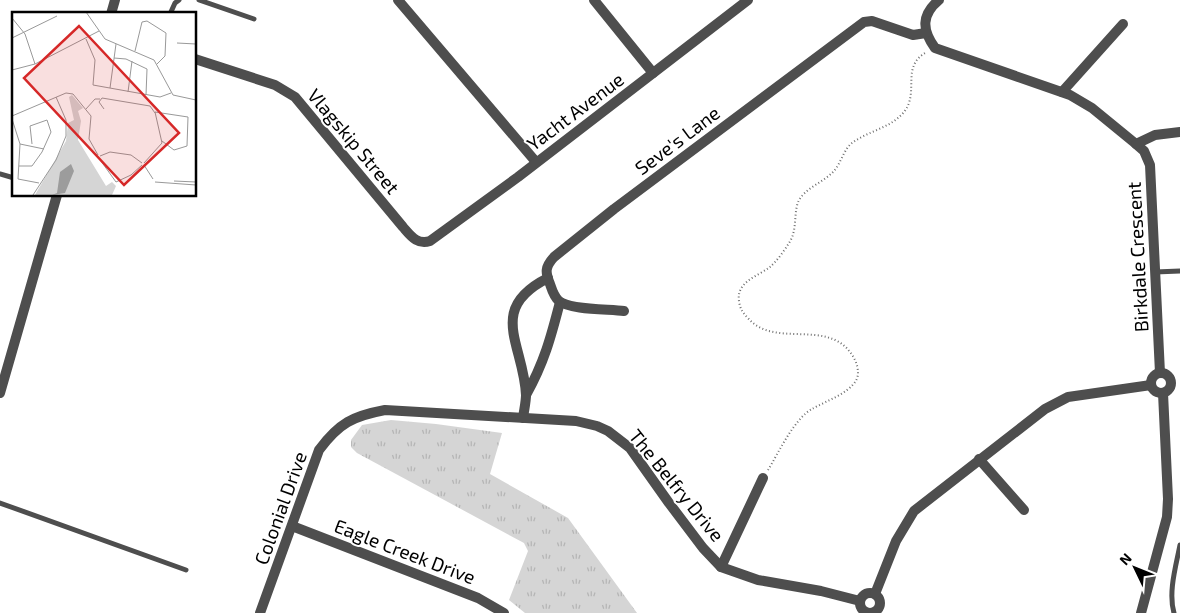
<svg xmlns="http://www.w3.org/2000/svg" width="1180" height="613" font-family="'Exo 2',sans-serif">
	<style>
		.grass { fill: url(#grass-tufts) }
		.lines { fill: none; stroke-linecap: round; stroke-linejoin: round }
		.path { stroke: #707070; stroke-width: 2; stroke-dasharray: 1 2.5; stroke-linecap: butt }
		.lane { stroke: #4e4e4e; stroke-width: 5 }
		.street { stroke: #4e4e4e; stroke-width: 10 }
		.labels { text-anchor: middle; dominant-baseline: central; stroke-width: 4; stroke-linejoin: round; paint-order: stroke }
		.street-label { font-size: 19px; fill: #000; stroke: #fff }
		.inset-road { fill: none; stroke: #999; stroke-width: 1 }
		.view { fill: #d62828; fill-opacity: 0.15; stroke: #d62828; stroke-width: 2.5 }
		.inset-edge { fill: none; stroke: #000; stroke-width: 2.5 }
	</style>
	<defs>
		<pattern id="grass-tufts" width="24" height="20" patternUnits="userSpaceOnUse" patternTransform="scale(1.25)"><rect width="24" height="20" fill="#d5d5d5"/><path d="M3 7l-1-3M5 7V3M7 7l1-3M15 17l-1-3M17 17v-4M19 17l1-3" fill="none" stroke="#b5b5b5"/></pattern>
	</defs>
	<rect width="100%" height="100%" fill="#fff"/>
	<path class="grass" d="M391,420L436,424L502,433L490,474L568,518L637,613H525L509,600L528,551L524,543L357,453L351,447V440L362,425Z"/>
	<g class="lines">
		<path class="path" d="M768,470C779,452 794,419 812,409C825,401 858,391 858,373C858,366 855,358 850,352C825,319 773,349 747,317C742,312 740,308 739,301C736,282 758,276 770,267C777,261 784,251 789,243C798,230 793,212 799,200C807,187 824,182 834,171C841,163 844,149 852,143C868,131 891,128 904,112C920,92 900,66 927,52"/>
		<g class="lane">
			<path d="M199,0L254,19"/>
			<path d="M170,14L175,3L179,0"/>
			<path d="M0,174L14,178"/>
			<path d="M1155,272L1180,271"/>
			<path d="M0,503L186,570"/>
			<path d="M1174,613C1168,592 1176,566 1180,545"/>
		</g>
		<g class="street">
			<path d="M398,0L536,162"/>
			<path d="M594,0L653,73"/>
			<path d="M939,0C921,15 922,30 935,48L1070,95L1092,108L1136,144L1144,151L1150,165L1160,373"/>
			<path d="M111,14L115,0"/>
			<path d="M195,59L275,85L295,97L403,227C411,236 417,245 430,241L518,177L748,0"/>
			<path d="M1062,92L1123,24"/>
			<path d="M1136,144L1155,135L1180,132"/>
			<path d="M624,311C609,309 570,310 559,301C554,297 552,290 550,284C545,272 545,267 554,257L614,209L864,22L872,21L913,35L926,33"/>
			<circle cx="1161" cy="383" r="10"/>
			<path d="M0,393L57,195"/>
			<path d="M526,395C544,363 551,337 560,302"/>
			<path d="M523,418C524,410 526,402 526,395C524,345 486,309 548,278"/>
			<path d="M979,459L1024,510"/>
			<path d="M292,526L478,598L504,613"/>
			<path d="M721,567L763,478"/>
			<circle cx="870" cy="603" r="10"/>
			<path d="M875,594L896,541L914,511L1045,409L1068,397L1151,385"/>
			<path d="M260,613L319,450C339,423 353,416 385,410L576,421L597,426L608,431L630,448L669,503L703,548L721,567L758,580L821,591L860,601"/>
			<path d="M1141,613L1167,517L1168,499L1163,393"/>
		</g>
	</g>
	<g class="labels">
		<g class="street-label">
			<text transform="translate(575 111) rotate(-37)">Yacht Avenue</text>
			<text transform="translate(677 140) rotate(-37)">Seve's Lane</text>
			<text transform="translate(354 141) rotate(50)">Vlagskip Street</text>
			<text transform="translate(1137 257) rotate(-93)">Birkdale Crescent</text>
			<text transform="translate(677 485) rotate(51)">The Belfry Drive</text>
			<text transform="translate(280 508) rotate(-70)">Colonial Drive</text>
			<text transform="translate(405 551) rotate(21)">Eagle Creek Drive</text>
		</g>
	</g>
	<g transform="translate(12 12)">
		<rect width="184" height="184" fill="#fff"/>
		<path d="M60,83L71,96L66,99L69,109L66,128L94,174L100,170L104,174L100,183H23L54,129L56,111L62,108L57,85Z" fill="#d5d5d5"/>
		<path d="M59,152L62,159L53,181L40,183L45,181L48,160Z" fill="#9c9c9c"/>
		<path class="inset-road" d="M74,0L93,27L142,48L161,83L184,88M0,6L13,22L23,52M0,26L45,4M74,27L83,48L81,73L148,85L159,81M165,31L184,32M123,39L130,10L135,9L154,21L153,44L145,52M102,46L114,47L135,57L134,83M0,58L23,52L87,19M98,76L104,32M116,80L120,49M74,97L83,87H88M92,97L87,90L90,86L138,94L143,101M0,104L54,81L61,82L79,104L77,127L86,143M0,107L8,132L6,167L27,171M8,132L32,137M88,144L98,140L119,143L130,151M86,145L104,170L119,163L130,153M132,151L150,131L143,100L176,105L175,134L162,138L150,129M132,153L141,167M7,154H20L30,140L39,120L35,108L18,114L20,132M162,169L184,170M143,170L184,173M21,183L44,148L54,124V108L44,85"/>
		<path class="view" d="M67,14L167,121L112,173L12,66Z"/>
		<rect width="184" height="184" class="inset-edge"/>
	</g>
	<g transform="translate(1135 568) rotate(313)" stroke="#ffffff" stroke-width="4" paint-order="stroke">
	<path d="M0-4L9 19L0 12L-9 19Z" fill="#000000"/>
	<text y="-8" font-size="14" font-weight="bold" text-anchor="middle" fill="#000000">N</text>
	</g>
</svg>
